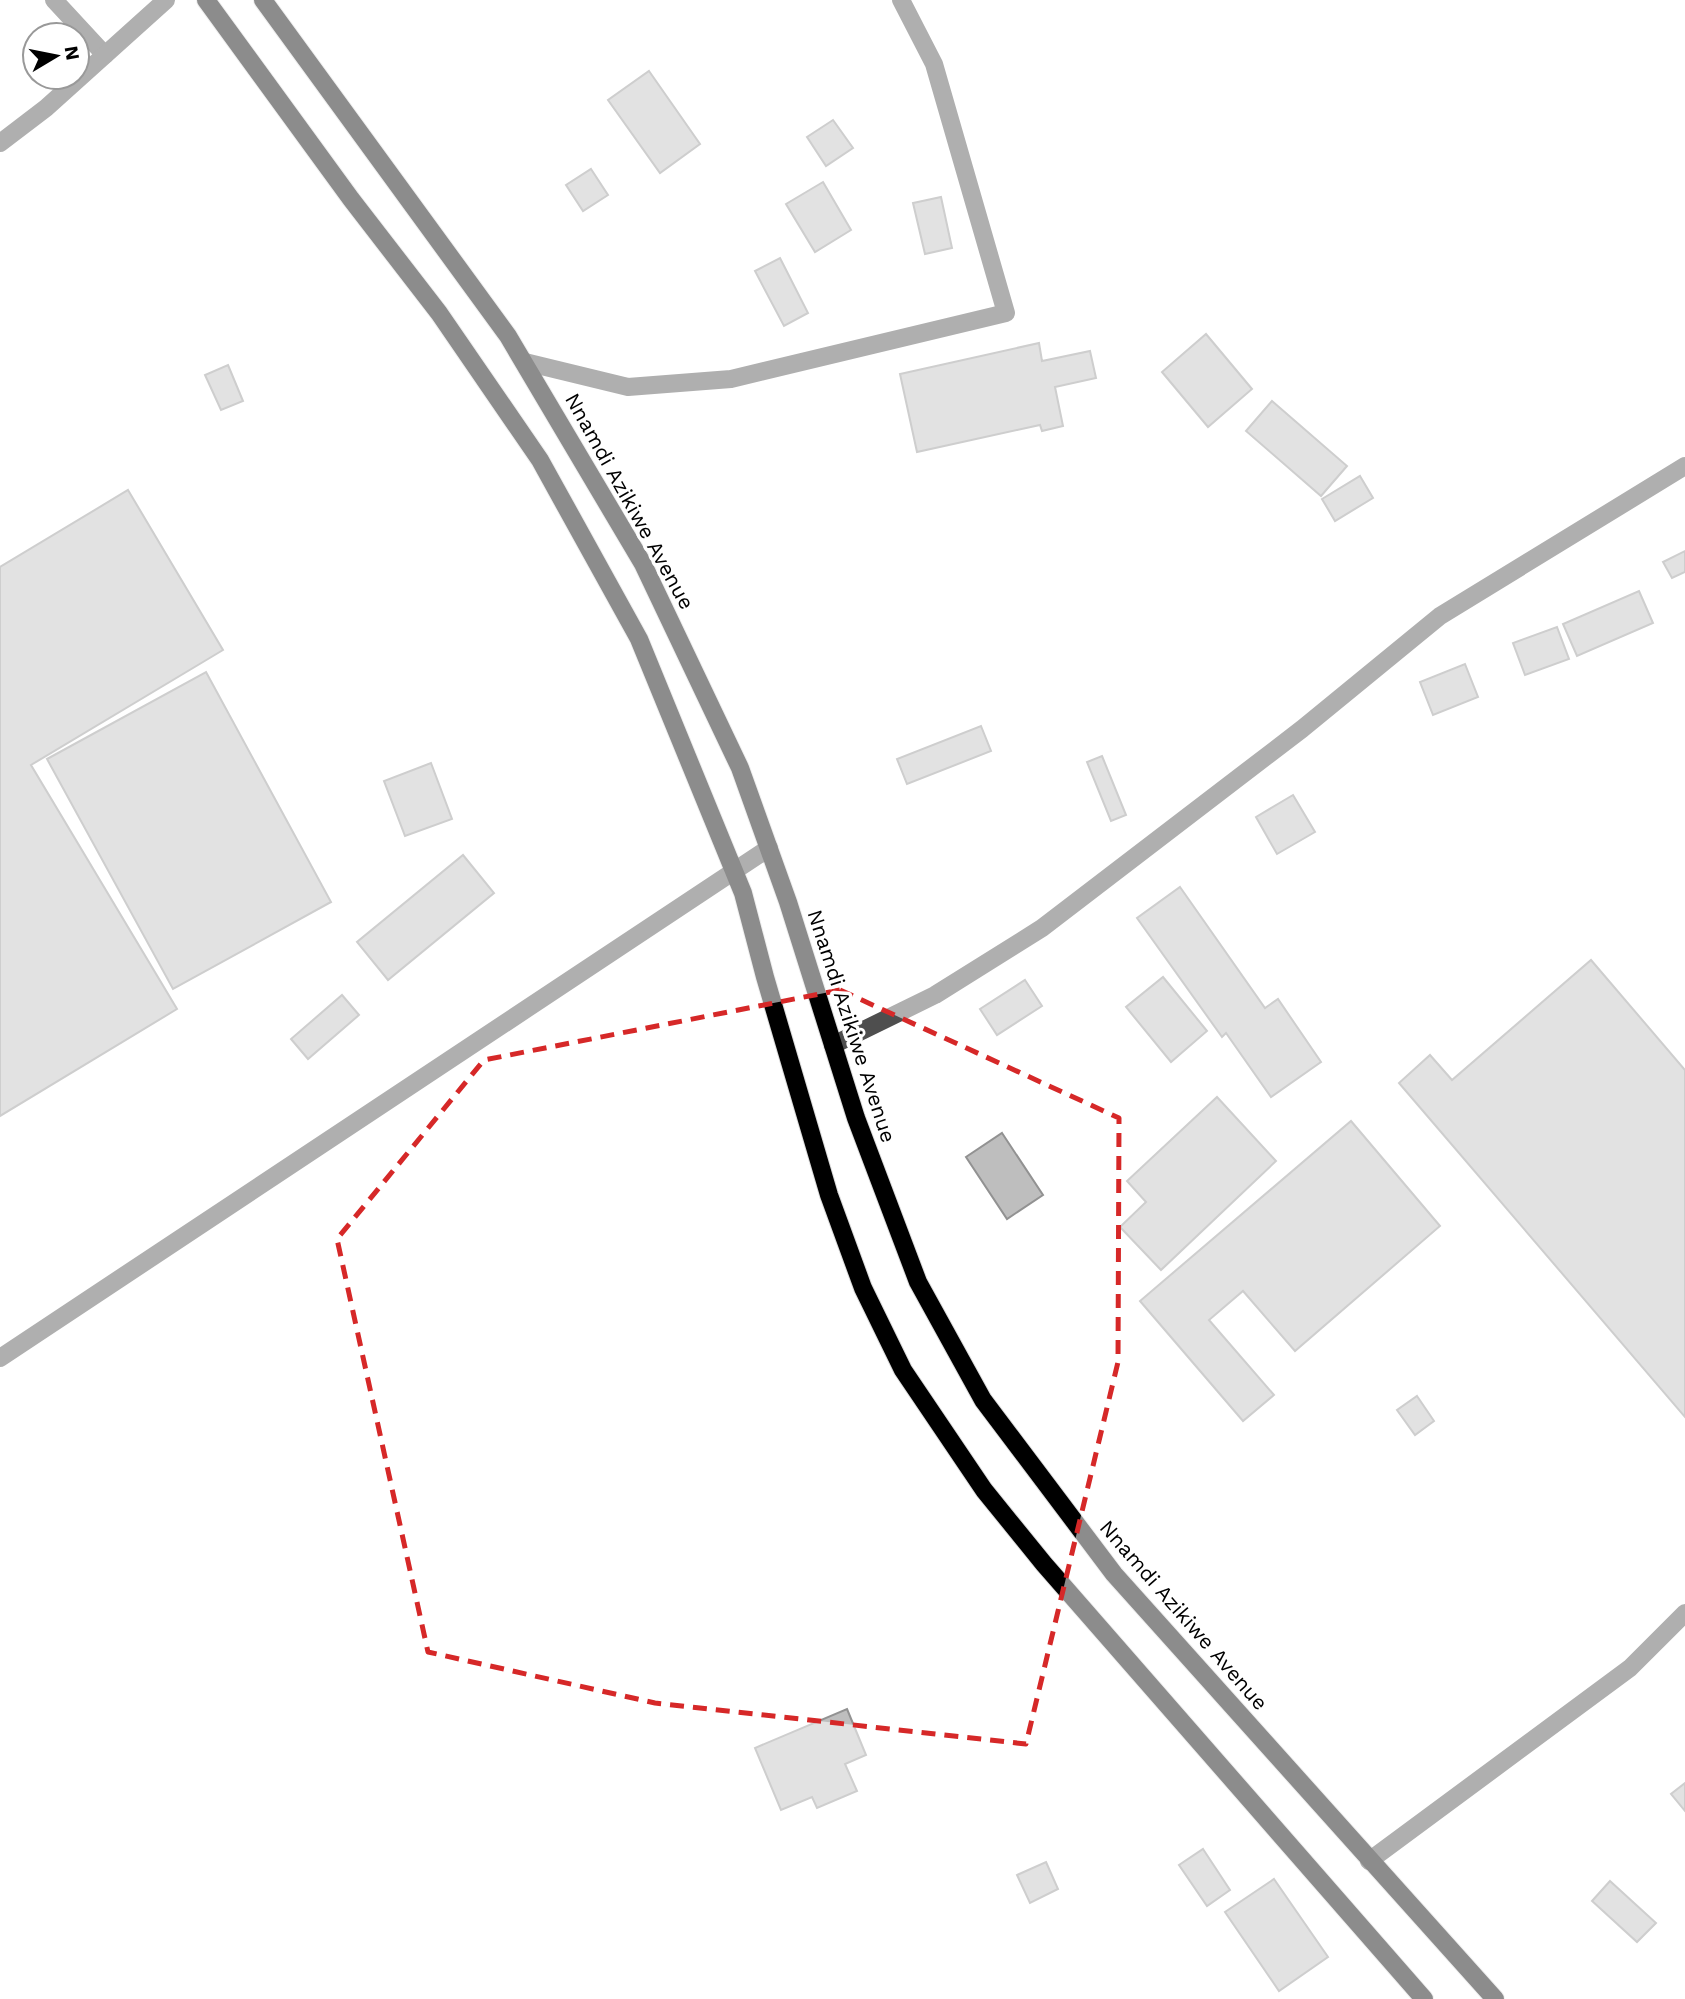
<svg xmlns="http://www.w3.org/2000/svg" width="1685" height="1999" font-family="'Work Sans',sans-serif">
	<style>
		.building { fill: #bebebe; stroke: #929292; stroke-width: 2 }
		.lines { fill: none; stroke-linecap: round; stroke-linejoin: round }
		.major-casing { stroke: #dbdbdb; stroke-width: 20 }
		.minor { stroke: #4e4e4e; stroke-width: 18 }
		.major { stroke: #000; stroke-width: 18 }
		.marked { fill: none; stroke: #d62828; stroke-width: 5; stroke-dasharray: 14 9; stroke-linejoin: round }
		.labels { text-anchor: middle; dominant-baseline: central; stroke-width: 7; stroke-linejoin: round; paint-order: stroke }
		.street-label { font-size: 21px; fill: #000; stroke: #fff }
	</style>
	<rect width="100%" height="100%" fill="#fff"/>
	<g class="building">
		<path d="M649,71L700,144L660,173L608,100Z"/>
		<path d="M833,120L853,148L826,166L807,137Z"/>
		<path d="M591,169L608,195L583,211L566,185Z"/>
		<path d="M823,182L851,230L815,252L786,204Z"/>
		<path d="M941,197L952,248L925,254L913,203Z"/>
		<path d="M780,258L808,313L784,326L755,271Z"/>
		<path d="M1206,334L1252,389L1208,427L1162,372Z"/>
		<path d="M1039,343L1042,361L1090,351L1096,378L1055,387L1063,426L1042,431L1040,425L917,452L900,374Z"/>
		<path d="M228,365L243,401L221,410L205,375Z"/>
		<path d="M1272,401L1347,466L1321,496L1246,431Z"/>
		<path d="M1360,476L1373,498L1335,521L1322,499Z"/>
		<path d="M128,490L223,650L31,765L177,1009L0,1116V567Z"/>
		<path d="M1685,551V572L1672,578L1663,562Z"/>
		<path d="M1639,591L1653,623L1577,656L1563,624Z"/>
		<path d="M1557,627L1569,659L1525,675L1513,643Z"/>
		<path d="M1465,664L1478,697L1433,715L1420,682Z"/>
		<path d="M206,672L331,902L173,989L47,759Z"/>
		<path d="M981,726L991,751L907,784L897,759Z"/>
		<path d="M1102,756L1126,815L1111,821L1087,762Z"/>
		<path d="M431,763L452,819L405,836L384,781Z"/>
		<path d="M1293,795L1315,832L1277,854L1256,817Z"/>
		<path d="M463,855L494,893L388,980L357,942Z"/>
		<path d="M1180,887L1265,1008L1278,999L1321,1062L1271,1097L1226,1033L1222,1037L1137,918Z"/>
		<path d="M1591,960L1685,1070V1417L1399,1083L1430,1055L1452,1080Z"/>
		<path d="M1163,977L1207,1031L1171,1062L1126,1007Z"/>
		<path d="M1025,980L1042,1006L997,1035L980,1009Z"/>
		<path d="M342,995L359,1015L308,1059L291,1039Z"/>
		<path d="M1217,1097L1276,1161L1161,1270L1120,1227L1146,1202L1127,1181Z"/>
		<path d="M1351,1121L1440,1226L1295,1351L1243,1291L1209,1320L1274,1395L1243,1421L1140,1301Z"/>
		<path d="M1002,1133L1043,1195L1007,1219L966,1157Z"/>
		<path d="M1417,1396L1434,1421L1415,1435L1397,1410Z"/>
		<path d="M847,1709L866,1755L845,1764L857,1791L817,1808L812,1797L781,1810L755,1748Z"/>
		<path d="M1685,1783V1811L1671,1794Z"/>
		<path d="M1203,1849L1230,1890L1207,1906L1179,1865Z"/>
		<path d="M1046,1862L1058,1889L1030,1903L1017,1875Z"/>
		<path d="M1274,1879L1328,1957L1279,1991L1225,1912Z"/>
		<path d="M1610,1881L1656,1923L1637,1942L1592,1901Z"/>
	</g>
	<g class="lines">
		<g class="major-casing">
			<g id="major">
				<path d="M206,0L351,199L439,313L540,460L639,639L743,893L765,977L829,1195L863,1288L903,1370L984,1490L1044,1564L1424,1999"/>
				<path d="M263,0L508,336L643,564L740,768L788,902L856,1118L918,1282L983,1400L1114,1574L1495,1999"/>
			</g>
		</g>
		<g class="minor">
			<path d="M54,0L105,55"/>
			<path d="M0,143L46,108L166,0"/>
			<path d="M525,362L628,387L731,379L1006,313L934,64L901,0"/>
			<path d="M833,1045L935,995L1042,928L1302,729L1440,616L1685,466"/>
			<path d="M0,1358L769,848"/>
			<path d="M1369,1861L1630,1668L1685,1613"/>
		</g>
		<use href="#major" class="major"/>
	</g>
	<path d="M0 0H1685V1999H0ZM840,990L1119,1118L1118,1362L1026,1744L655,1703L428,1652L337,1239L484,1060Z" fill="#fff" fill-opacity=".55" fill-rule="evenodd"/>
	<path class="marked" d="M840,990L1119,1118L1118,1362L1026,1744L655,1703L428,1652L337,1239L484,1060Z"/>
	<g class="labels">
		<g class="street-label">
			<text transform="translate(630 501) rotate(61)">Nnamdi Azikiwe Avenue</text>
			<text transform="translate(852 1026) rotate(72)">Nnamdi Azikiwe Avenue</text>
			<text transform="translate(1184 1615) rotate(49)">Nnamdi Azikiwe Avenue</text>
		</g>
	</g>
	<g transform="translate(56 56) rotate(80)"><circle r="33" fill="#ffffff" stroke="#999999" stroke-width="2"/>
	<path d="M0-5L12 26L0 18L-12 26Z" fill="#000000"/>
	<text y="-10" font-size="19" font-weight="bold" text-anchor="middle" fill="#000000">N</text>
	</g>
</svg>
